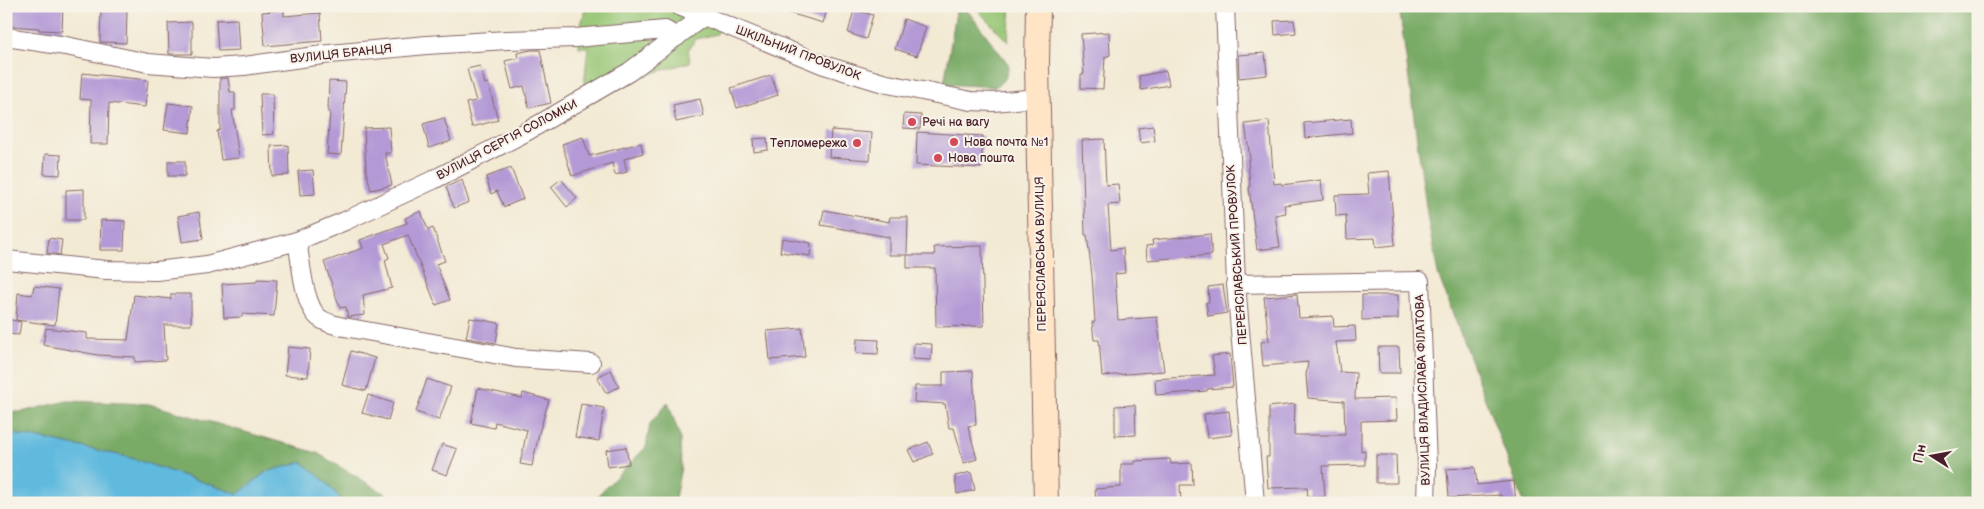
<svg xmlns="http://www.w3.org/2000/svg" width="1984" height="509" font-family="'Balsamiq Sans',sans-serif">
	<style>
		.green { fill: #97c675; stroke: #707250 }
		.forest { fill: #79ab66; stroke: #626548 }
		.water { fill: #61bade; stroke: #566c84 }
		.building { fill: #b39ad6 }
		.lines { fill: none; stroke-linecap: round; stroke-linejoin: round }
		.minor-casing { stroke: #856666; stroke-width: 20 }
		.secondary-casing { stroke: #856666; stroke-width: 26 }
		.minor { stroke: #fff; stroke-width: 18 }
		.secondary { stroke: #ffe4c6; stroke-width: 24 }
		.poi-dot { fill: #d1495b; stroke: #f7f3e8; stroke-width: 2 }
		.labels { text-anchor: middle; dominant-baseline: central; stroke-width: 4; stroke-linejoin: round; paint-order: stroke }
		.street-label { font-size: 12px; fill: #4a1f2b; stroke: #f7f3e8 }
		.poi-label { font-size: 12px; fill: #4a1f2b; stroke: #f7f3e8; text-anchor: start }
	</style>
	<rect width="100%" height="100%" fill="#f7f3e8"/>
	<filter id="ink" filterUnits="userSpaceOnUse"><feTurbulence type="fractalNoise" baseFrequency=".02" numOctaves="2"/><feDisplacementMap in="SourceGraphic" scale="10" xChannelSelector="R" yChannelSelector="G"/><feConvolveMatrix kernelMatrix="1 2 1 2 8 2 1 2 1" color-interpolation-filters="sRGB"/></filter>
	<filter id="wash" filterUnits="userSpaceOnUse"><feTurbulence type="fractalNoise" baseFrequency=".0096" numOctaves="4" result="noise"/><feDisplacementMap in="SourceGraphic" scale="20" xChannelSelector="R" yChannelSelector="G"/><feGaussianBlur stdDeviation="1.12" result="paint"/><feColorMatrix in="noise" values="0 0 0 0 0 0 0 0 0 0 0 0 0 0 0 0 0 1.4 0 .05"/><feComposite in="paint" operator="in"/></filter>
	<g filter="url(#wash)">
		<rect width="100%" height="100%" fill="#f3ead4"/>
		<g class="green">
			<path d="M586,6H684L722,22L717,34L696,39L688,50L690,62L647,75L582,106L588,47H579V33Z"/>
			<path d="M978,6H1011L1008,42L977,9Z"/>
		</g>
		<g class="forest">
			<path d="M957,6H964L1009,65L1005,79L995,87L944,84Z"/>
			<path d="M1399,6H1978V503H1524L1438,274L1428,221Z"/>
			<path d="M67,401L149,404L317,453L387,495L395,503H344L325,481L266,472L238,494L128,457L44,439L6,433V411L21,412Z"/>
			<path d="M668,402L680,437L681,467L674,503H590L646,447L650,424Z"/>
		</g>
		<path class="water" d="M6,433L44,439L128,457L238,494L266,472L302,462L325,481L344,503L6,502Z"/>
		<g id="blocks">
			<g class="building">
				<path d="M6,6H63L62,31L39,30V28L6,26Z"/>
				<path d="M780,6H828L823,23L779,10Z"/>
				<path d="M101,10H127L126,43L100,42Z"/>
				<path d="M284,10V16L320,13L322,41L265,46L262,12Z"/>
				<path d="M854,10L873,15L866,39L848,33Z"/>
				<path d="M237,19L239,50L218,51L216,20Z"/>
				<path d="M904,19L926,27L917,56L895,49Z"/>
				<path d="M1294,20L1296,33L1275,35L1274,21Z"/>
				<path d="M192,22V54H169L168,23Z"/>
				<path d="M1109,32L1110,55L1105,57L1103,89L1081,88V74H1084L1081,34Z"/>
				<path d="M531,50H540L551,103L529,108L524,86L512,89L505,61L518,58L517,53Z"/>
				<path d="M1265,53L1267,75L1239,78L1238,55Z"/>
				<path d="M480,66L485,84L488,83L498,120L472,127L466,103L476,101L467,69Z"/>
				<path d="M1166,71L1169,85L1141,90L1139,76Z"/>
				<path d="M82,73L148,80L145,107L109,103L108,144H90L91,100L80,99Z"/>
				<path d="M771,75L778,95L737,108L731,88Z"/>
				<path d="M220,78H228L230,92H235V110H232L239,158L221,160L217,131L220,130Z"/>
				<path d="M329,81L346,82L341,155L327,154L330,112H328Z"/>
				<path d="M260,94H273L274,134L262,135Z"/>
				<path d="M700,99L704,116L676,122L673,105Z"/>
				<path d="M168,103L193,106L190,133L164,130Z"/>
				<path d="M904,114L921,115L920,129L903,128Z"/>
				<path d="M444,118L451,141L429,148L423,124Z"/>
				<path d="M1351,119L1352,133L1305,138L1304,123Z"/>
				<path d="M1269,121L1274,184L1281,183L1282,185L1321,180L1323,200L1284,205L1286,213L1275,215L1280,247L1257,250L1249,188L1250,187L1248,159H1250L1245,124Z"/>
				<path d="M1153,126L1155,141L1140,143L1138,128Z"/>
				<path d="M389,127L391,153H385L392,185L371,190L366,170L364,128Z"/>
				<path d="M831,130L872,133L870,160L829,157Z"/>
				<path d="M917,132L983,136L981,168L916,165Z"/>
				<path d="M583,137L589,156L641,143L643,153L624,159L627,172L615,175L612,163L572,176L562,144Z"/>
				<path d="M767,138L768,150L754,152L753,139Z"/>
				<path d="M1104,139L1106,185L1118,184L1120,204L1108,205L1111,250L1123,248L1125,273L1115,274L1118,320L1157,317L1164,371L1102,376L1099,340H1094L1092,322H1095L1092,275L1087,235H1085L1082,140Z"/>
				<path d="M288,145L289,175L272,176L271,146Z"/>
				<path d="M45,154L61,155L60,175L44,174Z"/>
				<rect x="168" y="161" width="17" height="15"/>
				<path d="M511,168L523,199L504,207L497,191L491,194L486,177Z"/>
				<path d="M313,170L315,194L300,195L298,171Z"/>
				<path d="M1389,171L1395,245L1376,247L1375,238L1347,239L1346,215L1336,216L1335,195L1369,194L1367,173Z"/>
				<path d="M561,179L577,198L567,207L551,187Z"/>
				<path d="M462,180L469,202L454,208L446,187Z"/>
				<path d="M84,189V220H66V190Z"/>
				<path d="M824,210L889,222L890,217H908L907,255H889V237L821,225Z"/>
				<path d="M421,211L428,230L433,228L445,261L436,264L450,300L436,305L408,235L384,244L389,258L385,260L392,288L363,295L365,315L348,317L346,307L340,308L324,262L363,248L360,240L407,223L405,218Z"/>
				<path d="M199,212L203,239L182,242L178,216Z"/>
				<path d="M101,220L125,221L124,250H100Z"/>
				<path d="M1210,234L1212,255L1147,260L1146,246L1153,245L1152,240Z"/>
				<path d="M49,238L62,240L60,255L47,253Z"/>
				<path d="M782,238L811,243L810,256L780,252Z"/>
				<path d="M982,246L984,326L936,327L935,268H907V255H935L934,247Z"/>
				<path d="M257,279L277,280L274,316L242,314V317L224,318L222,284L257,282Z"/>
				<path d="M1223,285L1227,313L1208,316L1206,302H1209L1208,287Z"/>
				<path d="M34,286L59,289L55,325L16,320L18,293L32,295Z"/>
				<path d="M171,294H191V325H164L166,360L135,362V357L98,355L43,345L46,328L87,333V339L128,340L134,295L171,299Z"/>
				<path d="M1297,294L1299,318L1333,316L1334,327L1355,326L1356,341L1336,342L1340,372L1356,373L1355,399L1396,398L1397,420L1361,421V451L1365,450V465L1323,466L1325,497L1308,498L1307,487L1268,488L1266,457H1269V407L1295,404L1294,435H1345L1344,401L1308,398L1306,375L1308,362L1263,366L1261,342L1269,341L1264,297Z"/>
				<path d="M1362,295H1398V319L1362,320Z"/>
				<path d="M470,318L499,323L496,343L466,338Z"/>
				<path d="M6,319L21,322L19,335L6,334Z"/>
				<path d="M802,328L805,357L770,360L767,331Z"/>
				<path d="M857,339L879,340L878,354L856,353Z"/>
				<path d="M914,343L932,344L931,360L913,359Z"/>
				<path d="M288,347L310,349L308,377L285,375Z"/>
				<path d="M1378,347H1399L1400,373H1379Z"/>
				<path d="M351,351L375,358L366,391L342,385Z"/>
				<path d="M1230,354L1233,387L1207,389V391L1156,395L1155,379L1215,375L1212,356Z"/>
				<path d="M611,370L619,387L606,393L597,377Z"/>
				<path d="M973,371L976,425L968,426L977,459L964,463L954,428H949L945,404L914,402L915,386H943V372Z"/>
				<path d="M427,379L451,387L439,420L416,412Z"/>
				<path d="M478,388L522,398L523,393L549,400L539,433L532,466L520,464L527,430L495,422L494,428L471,423Z"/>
				<path d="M368,395L393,403L388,420L362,413Z"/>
				<path d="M581,404L604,408L599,441L575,437Z"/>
				<path d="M1135,405L1136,435L1115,436V406Z"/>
				<path d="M1229,411L1232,435L1207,438L1204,414Z"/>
				<path d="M928,442L933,454L914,462L908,450Z"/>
				<path d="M442,444L457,449L447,475L432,470Z"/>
				<path d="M626,447L629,464L608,467L606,450Z"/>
				<path d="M1376,455H1396L1397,483H1376Z"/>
				<path d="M1170,459L1171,464L1192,463L1193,485H1180L1181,503H1096L1095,489L1121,487V464H1135V461Z"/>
				<path d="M1475,467L1477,485L1514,481L1516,503H1502L1501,495L1449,498L1447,469Z"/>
				<path d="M971,472L975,490L957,494L955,476Z"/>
			</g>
		</g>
	</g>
	<g filter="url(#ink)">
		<use href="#blocks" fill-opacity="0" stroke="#856666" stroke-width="1"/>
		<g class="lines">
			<g class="minor-casing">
				<g id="minor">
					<path d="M679,6L824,65L883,83L971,101L993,102L1037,98"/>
					<path d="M1225,6L1236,284L1255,503"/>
					<path d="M6,37L66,46L148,63L213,68L244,66L330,54L427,45L507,40L575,38L665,30L677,37"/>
					<path d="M297,241C301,260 303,303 318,317C325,323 335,325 344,327L516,358L591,363"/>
					<path d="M6,260L106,270L156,271L207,265L297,241L345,221L433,180L524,133L629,72L704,16"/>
					<path d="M1236,284L1420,281L1427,465L1426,503"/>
				</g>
			</g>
			<g class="secondary-casing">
				<path id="secondary" d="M1038,6L1037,64L1046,503"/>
			</g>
			<use href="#minor" class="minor"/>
			<use href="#secondary" class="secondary"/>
		</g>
	</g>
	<g class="poi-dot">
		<circle cx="912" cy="122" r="5"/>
		<circle cx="954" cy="142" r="5"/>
		<circle cx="857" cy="143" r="5"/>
		<circle cx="938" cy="158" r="5"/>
	</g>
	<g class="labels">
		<g class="street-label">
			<text transform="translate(798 53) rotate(21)">ШКІЛЬНИЙ ПРОВУЛОК</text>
			<text transform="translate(341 54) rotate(-6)">ВУЛИЦЯ БРАНЦЯ</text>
			<text transform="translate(507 140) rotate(-28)">ВУЛИЦЯ СЕРГІЯ СОЛОМКИ</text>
			<text transform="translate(1041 254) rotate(-91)">ПЕРЕЯСЛАВСЬКА ВУЛИЦЯ</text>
			<text transform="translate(1237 255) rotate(-94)">ПЕРЕЯСЛАВСЬКИЙ ПРОВУЛОК</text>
			<text transform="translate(1423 390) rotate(-92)">ВУЛИЦЯ ВЛАДИСЛАВА ФІЛАТОВА</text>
		</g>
		<g class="poi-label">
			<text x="922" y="122">Речі на вагу</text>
			<text x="964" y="142">Нова почта №1</text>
			<text x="847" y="143" text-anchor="end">Тепломережа</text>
			<text x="948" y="158">Нова пошта</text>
		</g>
	</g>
	<rect width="1984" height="509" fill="none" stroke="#f7f3e8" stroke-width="25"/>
	<g transform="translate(1932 456) rotate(281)" stroke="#f7f3e8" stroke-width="4" paint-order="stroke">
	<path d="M0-4L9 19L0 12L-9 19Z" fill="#4a1f2b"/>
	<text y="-8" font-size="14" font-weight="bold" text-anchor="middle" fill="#4a1f2b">Пн</text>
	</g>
</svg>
